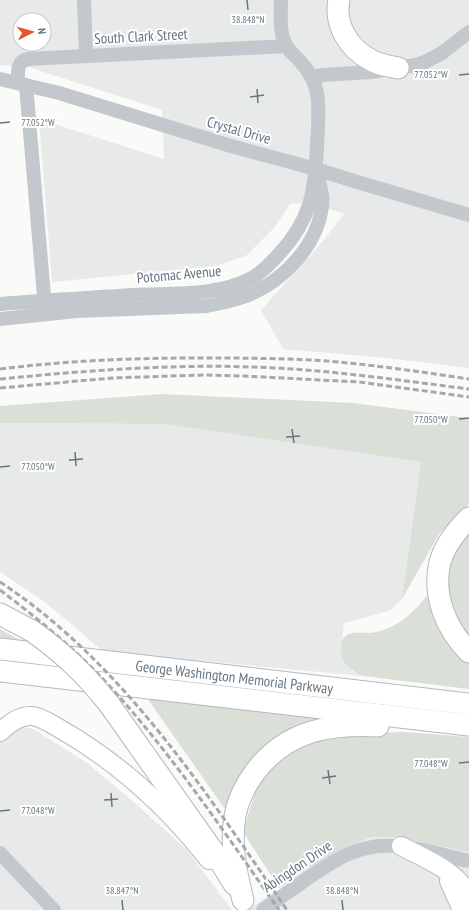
<svg xmlns="http://www.w3.org/2000/svg" width="469" height="910" font-family="'PT Sans Narrow',sans-serif">
	<style>
		.built { fill: #e8e9e9; fill-rule: evenodd }
		.green { fill: #dadfd7 }
		.lines { fill: none; stroke-linecap: round; stroke-linejoin: round }
		.major-casing { stroke: #b5babe; stroke-width: 20 }
		.highway-casing { stroke: #b4b9bd; stroke-width: 23 }
		.minor { stroke: #c3c8cc; stroke-width: 14 }
		.major { stroke: #fff; stroke-width: 18 }
		.highway { stroke: #fff; stroke-width: 21 }
		.rail { stroke: #a2aab0; stroke-width: 3; stroke-dasharray: 6 3; stroke-linecap: butt }
		.highway-bridge-casing { stroke: #b4b9bd; stroke-width: 23; stroke-linecap: butt }
		.highway-bridge { stroke: #fff; stroke-width: 21 }
		.ticks { fill: none; stroke: #657683; stroke-width: 1.5 }
		.labels { text-anchor: middle; dominant-baseline: central; stroke-width: 4; stroke-linejoin: round; paint-order: stroke }
		.street-label { font-size: 15px; fill: #657683; stroke: #fff }
		.ticks-label { font-size: 10px; text-anchor: middle; fill: #657683; stroke: #fff; stroke-width: 4; stroke-linejoin: round; paint-order: stroke }
	</style>
	<rect width="100%" height="100%" fill="#fafaf8"/>
	<g class="built">
		<path d="M0,0H469V368L387,358L283,349L261,310L323,241L344,214L310,202L290,204L274,228L246,256L215,266L52,282L39,119L164,159L162,110L28,67L0,65ZM20,20H44V44H20Z"/>
		<path d="M0,423L164,424L421,462L402,599L389,611L344,623L341,651L347,666L353,672L363,676L104,652L46,603L0,572Z"/>
		<path d="M0,719L35,730L87,763L136,804L187,850L232,910H0Z"/>
		<path d="M371,837H394L469,852V910H247L336,852Z"/>
	</g>
	<g class="green">
		<path d="M162,394L353,403L469,418V504L439,534L402,599L421,462L164,424L0,423V406Z"/>
		<path d="M469,530V642L460,634L444,582L456,545Z"/>
		<path d="M431,590L469,660V689L363,676C350,671 340,662 341,647C342,642 342,638 346,636C351,631 363,633 370,633C397,630 416,611 431,590Z"/>
		<path d="M0,629L29,645L0,642Z"/>
		<path d="M147,698L363,720L311,726L229,815Z"/>
		<path d="M405,732L469,737V852L394,837H371L336,852L279,888L243,832L258,782L284,755L332,733Z"/>
	</g>
	<g class="lines">
		<g class="major-casing">
			<g id="major">
				<path d="M0,732C9,724 19,715 32,716C42,717 53,725 62,730C119,763 169,809 209,860"/>
				<path d="M401,846C425,859 456,870 469,895"/>
				<path d="M449,881L462,910"/>
			</g>
		</g>
		<g class="highway-casing">
			<g id="highway">
				<path d="M339,0C334,25 349,49 371,60C379,65 389,66 398,68"/>
				<path d="M469,518C457,530 445,544 440,562C432,595 446,629 469,652"/>
				<path d="M0,614L32,631"/>
				<path id="s1" d="M0,649L469,704"/>
				<path d="M0,671L469,725"/>
				<path d="M109,704L220,861L234,884"/>
				<path d="M243,900C236,872 230,845 235,816C238,800 246,784 255,772C286,731 329,723 378,726"/>
			</g>
		</g>
		<g class="minor">
			<path d="M84,0L86,56"/>
			<path d="M312,77L323,75L371,72L416,65L425,62L442,53L469,32"/>
			<path d="M0,79L59,93L231,146L316,169L354,181L469,215"/>
			<path d="M18,83C18,73 16,61 28,59L287,46"/>
			<path d="M26,85L45,308"/>
			<path d="M0,304C44,300 88,298 133,295C172,293 216,297 252,278C262,272 271,263 279,254C311,220 315,191 317,146C318,131 319,116 318,101C317,85 311,73 300,61C295,56 289,51 286,45C279,32 281,14 281,0"/>
			<path d="M0,319L77,311L207,306C221,303 237,300 251,294C285,279 317,245 322,207C324,197 320,186 318,177"/>
			<path d="M0,853L54,910"/>
			<path d="M263,910C278,899 293,889 308,878C335,860 360,843 394,846C420,847 444,856 469,861"/>
		</g>
		<use href="#major" class="major"/>
		<use href="#highway" class="highway"/>
		<g class="rail">
			<path d="M0,369C65,361 129,358 194,358C238,358 283,358 327,361C375,365 422,372 469,379"/>
			<path d="M0,379C83,371 168,364 252,367C324,369 397,380 469,389"/>
			<path d="M0,388L112,378L203,375L244,376L359,382L469,397"/>
			<path d="M0,582C123,663 205,791 287,910"/>
			<path d="M0,590C41,621 81,654 115,692C176,760 227,836 279,910"/>
		</g>
		<g class="highway-bridge-casing">
			<path id="highway-bridge" d="M32,631C63,653 85,674 109,704"/>
		</g>
		<use href="#highway-bridge" class="highway-bridge"/>
	</g>
	<path class="ticks" d="M247,0L248,10M459,75L469,74M257,89L258,103M250,97L264,95M0,123L10,122M459,419L469,418M292,429L294,443M286,437L300,436M75,452L76,466M69,460L83,459M0,467L10,466M459,763L469,762M328,770L330,784M322,778L336,776M111,793L112,807M104,800L118,799M0,811L10,810M122,900L123,910M342,900L343,910"/>
	<g class="labels">
		<g class="street-label">
			<text transform="translate(141 36) rotate(-3)">South Clark Street</text>
			<text transform="translate(239 130) rotate(16)">Crystal Drive</text>
			<text transform="translate(179 274) rotate(-5)">Potomac Avenue</text>
			<text stroke="none"><textPath href="#s1" startOffset="236">George Washington Memorial Parkway</textPath></text>
			<text transform="translate(297 866) rotate(-34)">Abingdon Drive</text>
		</g>
	</g>
	<g class="ticks-label">
		<text x="248" y="23">38.848°N</text>
		<text x="431" y="78">77.052°W</text>
		<text x="38" y="126">77.052°W</text>
		<text x="431" y="423">77.050°W</text>
		<text x="38" y="470">77.050°W</text>
		<text x="431" y="767">77.048°W</text>
		<text x="38" y="814">77.048°W</text>
		<text x="122" y="894">38.847°N</text>
		<text x="342" y="894">38.848°N</text>
	</g>
	<g transform="translate(32 32) rotate(84)"><circle r="19" fill="#ffffff" stroke="#c1c8cd"/>
	<path d="M0-3L7 15L0 10L-7 15Z" fill="#e4572e"/>
	<text y="-6" font-size="11" font-weight="bold" text-anchor="middle" fill="#657683">N</text>
	</g>
</svg>
